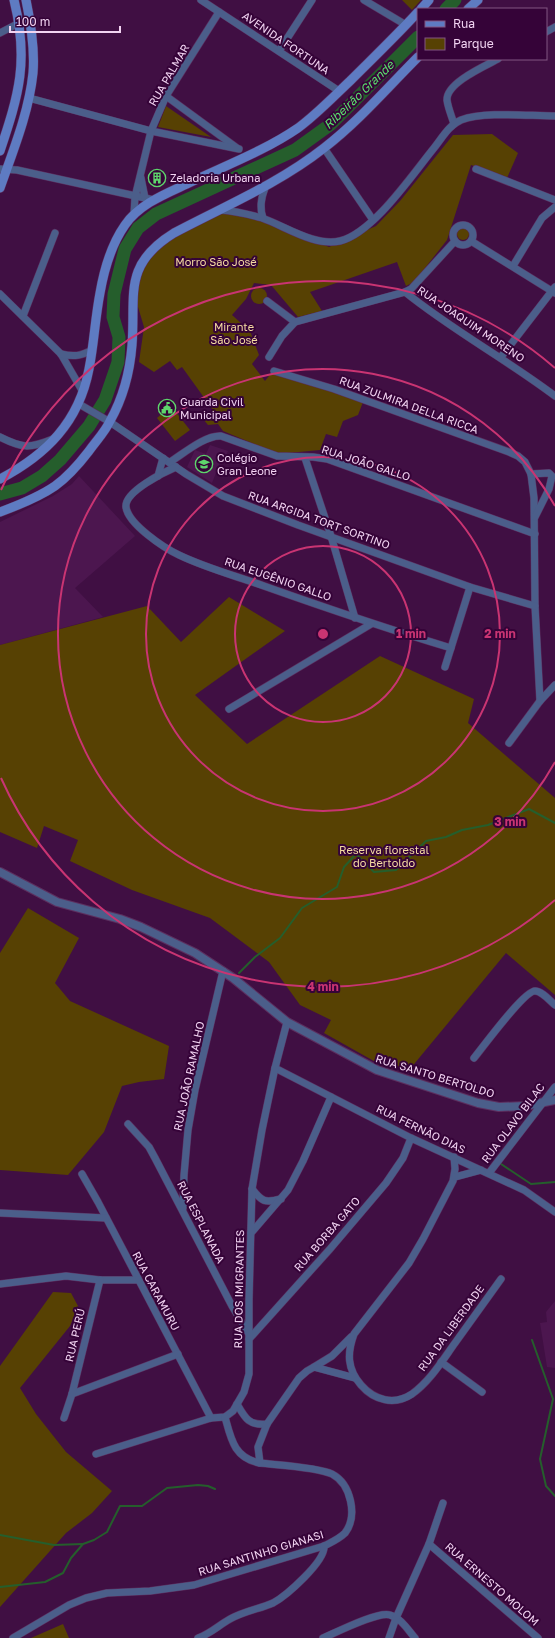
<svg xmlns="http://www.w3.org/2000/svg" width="555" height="1638" font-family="'Golos Text',sans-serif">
	<rect width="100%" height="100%" fill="#400f43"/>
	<g fill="#4c164f">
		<polygon points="210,445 228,451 224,461 221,460 212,483 187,467 195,450 206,454"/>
		<polygon points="79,476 135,536 75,588 103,617 0,645 0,522 53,496 72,484"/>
		<polygon points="555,1301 555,1368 547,1367 540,1323 547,1322 546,1312"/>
	</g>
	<g fill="#574103">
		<polygon points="402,0 421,0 412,10"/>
		<polygon points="166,106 211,137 158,127"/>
		<polygon points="492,134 518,153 507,178 471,165 447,240 414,282 406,286 397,262 310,292 322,311 298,317 271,285 254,283 246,299 232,315 250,331 259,355 252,364 265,381 272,372 363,402 358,415 343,421 337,437 326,434 320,450 278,454 223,431 218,424 208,425 203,419 213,410 182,367 177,370 170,361 154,372 139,362 144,327 138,307 138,289 143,269 154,249 216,213 230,212 278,226 329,247 376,226 400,201 453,135"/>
		<circle cx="463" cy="234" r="6"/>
		<circle cx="259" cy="296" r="8"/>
		<polygon points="171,406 190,430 175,441 157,418"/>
		<polygon points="229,597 285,631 195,695 247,744 380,656 474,699 468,723 555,798 555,995 506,953 410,1069 381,1065 324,1033 331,1020 300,1005 269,962 210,918 132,890 70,861 78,840 44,826 37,848 0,832 0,645 147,606 181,642"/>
		<polygon points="28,908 79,938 55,983 70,1001 169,1046 164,1079 139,1082 122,1086 104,1132 68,1175 0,1170 0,953"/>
		<polygon points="53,1292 71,1293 78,1306 70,1326 20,1388 36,1414 66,1452 112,1491 92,1513 66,1533 0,1607 0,1366"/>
		<polygon points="63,1624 69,1638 31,1638"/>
	</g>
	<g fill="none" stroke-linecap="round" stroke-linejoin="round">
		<g stroke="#255e2c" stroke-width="2">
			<polyline points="239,973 255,957 280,938 302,908 337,887 344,867 356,854 374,872 396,870 426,841 446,837 462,830 488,825 529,809 555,823"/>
			<polyline points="501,1164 531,1184 555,1182"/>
			<polyline points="532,1340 553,1399 540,1459 546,1486 555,1496"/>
			<polyline points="0,1535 54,1545 83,1544"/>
			<polyline points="0,1587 45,1582 63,1573 71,1558 83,1544 94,1540 107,1532 120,1506 142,1506 167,1488 198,1485 208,1486 215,1489"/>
		</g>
		<g stroke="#255e2c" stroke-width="13">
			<polyline points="446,9 455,0"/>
			<polyline points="0,494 22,488 42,476 60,460 89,426 105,400 118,362 119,337 113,317 114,294 125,249 138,228 156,214 295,150 331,124 418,37"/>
		</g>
		<defs>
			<g id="minor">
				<polyline points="201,0 339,91"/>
				<polyline points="364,0 406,25"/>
				<polyline points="546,32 555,27"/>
				<polyline points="0,33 19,23"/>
				<polyline points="279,51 312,0"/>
				<polyline points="166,96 237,148"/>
				<polyline points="29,98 151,131 239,149"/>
				<path d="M454 124C452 117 448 108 447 100 446 83 485 66 498 59"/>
				<polyline points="324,148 373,220"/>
				<polyline points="0,169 17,170 154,200"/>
				<polyline points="476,169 555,200"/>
				<polyline points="141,178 145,198"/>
				<path d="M220 210C235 211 248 214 262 218 285 226 315 247 340 241 373 233 412 175 434 148 442 138 449 125 461 120 485 111 528 116 555 116"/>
				<polyline points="134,214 135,197 151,131 166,96 219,12"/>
				<path d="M263 218C259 207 261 198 265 188"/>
				<circle cx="463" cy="235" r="10"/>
				<polyline points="471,241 555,293"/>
				<polyline points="513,266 542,218 555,207"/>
				<path d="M405 292C452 330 506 359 555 396"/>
				<polyline points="0,294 61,354 83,392"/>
				<polyline points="267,301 295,322"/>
				<polyline points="23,316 55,233"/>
				<path d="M61 354C74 357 81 356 92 350"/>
				<polyline points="269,357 282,336 295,322 405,292 411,289 455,241"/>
				<polyline points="501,357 555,287"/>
				<polyline points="274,371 334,389 509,452 518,456 525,462 531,474 534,498 535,606 540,701 509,743"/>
				<polyline points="79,404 110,422 186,474 223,496 298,525 470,587 535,606"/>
				<path d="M0 437C22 448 29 449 53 439"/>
				<polyline points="305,458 331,536 355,618"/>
				<path d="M170 462C183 454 205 435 221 436L277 456 313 457 327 459 535 534"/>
				<path d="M176 467C164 472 124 492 126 507 128 524 164 548 179 555 206 568 236 576 264 586 326 608 388 629 451 648"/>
				<polyline points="531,474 549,473 552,476 549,489 535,517"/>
				<polyline points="158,476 163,458"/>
				<polyline points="445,667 470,587"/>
				<polyline points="540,701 555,685"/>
				<polyline points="229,709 371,624"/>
				<path d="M474 1058C483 1047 524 991 535 991 542 991 550 1001 555 1005"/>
				<polyline points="275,1068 411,1138 524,1190 555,1212"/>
				<polyline points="128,1124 149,1147 155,1158 232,1306 249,1334"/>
				<path d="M454 1157 455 1169 453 1181 423 1239 409 1263 354 1334C347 1353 347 1369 361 1385 374 1400 394 1406 412 1394 430 1381 442 1361 455 1343 470 1322 486 1300 501 1279"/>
				<polyline points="489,1173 555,1087"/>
				<polyline points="82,1174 98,1202 211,1418"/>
				<polyline points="455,1177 481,1170"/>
				<path d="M252 1189C262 1202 265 1203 281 1199"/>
				<polyline points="183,1208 184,1175 188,1130 195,1090 223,971"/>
				<polyline points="0,1213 106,1218"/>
				<polyline points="251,1233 288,1190 303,1161 331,1097"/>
				<polyline points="0,1284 66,1276 100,1280 138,1280"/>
				<polyline points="249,1339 330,1249 386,1183 403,1158 411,1138"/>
				<polyline points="441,1362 482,1392"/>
				<polyline points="314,1367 332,1356 351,1337"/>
				<polyline points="72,1394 178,1354"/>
				<path d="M237 1404C245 1418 249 1426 267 1424"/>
				<polyline points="64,1418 72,1394 100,1280"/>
				<polyline points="96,1454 211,1418 225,1417 233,1411 244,1392 249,1374 249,1300 252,1189 262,1130 275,1068 287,1022"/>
				<polyline points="260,1463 258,1447 267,1424 299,1378 307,1371 314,1367 355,1378"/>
				<polyline points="443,1503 429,1544 538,1638"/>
				<path d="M13 1638 69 1605 86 1598 107 1593 150 1591 194 1585 324 1546C332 1542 339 1539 345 1533 358 1516 351 1484 332 1474 318 1467 277 1465 260 1463 234 1458 231 1439 225 1417"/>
				<path d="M198 1638C210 1634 219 1625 230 1619 244 1611 259 1609 273 1603 286 1596 326 1561 324 1546"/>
				<path d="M323 1638C337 1632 378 1611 390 1615 401 1618 408 1630 415 1638"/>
				<polyline points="389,1638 396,1618 429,1544"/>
			</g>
			<polyline id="tertiary" points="0,872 57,902 120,919 141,927 195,953 233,978 287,1022 377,1070 478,1103 499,1107 525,1106 555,1100"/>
			<g id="secondary">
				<polyline points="421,9 429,0"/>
				<polyline points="468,9 478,0"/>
				<path d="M0 151C19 94 29 61 14 0"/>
				<path d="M0 188C13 151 29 112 33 73 35 49 31 24 26 0"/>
				<path d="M0 479C46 455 79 422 89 369 94 344 95 319 100 293 104 270 111 245 125 225 140 203 168 193 191 182 227 165 266 150 298 128 317 114 333 97 350 81 373 58 396 36 418 12"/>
				<path d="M0 512C19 505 39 497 55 486 69 476 79 464 89 451 96 441 105 432 110 421 123 398 130 371 132 345 136 295 122 265 174 233 225 206 278 184 324 148 359 121 387 88 418 57"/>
			</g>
		</defs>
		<use href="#minor" stroke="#5c2f5f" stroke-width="8"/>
		<use href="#tertiary" stroke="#5c2f5f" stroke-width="10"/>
		<use href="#secondary" stroke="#5c2f5f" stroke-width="10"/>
		<use href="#minor" stroke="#4b5e8a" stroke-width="7"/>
		<use href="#tertiary" stroke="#4b5e8a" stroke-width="8"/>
		<use href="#secondary" stroke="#5e7bc2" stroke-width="9"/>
	</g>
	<g fill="none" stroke="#c93472" stroke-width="2">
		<circle cx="323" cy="634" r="88"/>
		<circle cx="323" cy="634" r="177"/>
		<path d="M555 762A265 265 0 1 1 555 506"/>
		<path d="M555 900A353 353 0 0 1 1 778M1 490A353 353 0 0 1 555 368"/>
	</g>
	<defs>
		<symbol id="building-ring" viewBox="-11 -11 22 22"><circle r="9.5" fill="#350338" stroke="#5ed56c" stroke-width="1.5"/><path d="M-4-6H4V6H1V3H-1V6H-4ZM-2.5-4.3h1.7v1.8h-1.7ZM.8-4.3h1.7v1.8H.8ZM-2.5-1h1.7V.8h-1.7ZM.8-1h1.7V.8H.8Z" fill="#5ed56c"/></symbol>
		<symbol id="civic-ring" viewBox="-11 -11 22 22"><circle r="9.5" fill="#350338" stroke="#5ed56c" stroke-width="1.5"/><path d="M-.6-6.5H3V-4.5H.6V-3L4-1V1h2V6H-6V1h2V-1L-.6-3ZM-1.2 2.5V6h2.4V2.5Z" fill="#5ed56c"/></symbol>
		<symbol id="school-ring" viewBox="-11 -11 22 22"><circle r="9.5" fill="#350338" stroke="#5ed56c" stroke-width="1.5"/><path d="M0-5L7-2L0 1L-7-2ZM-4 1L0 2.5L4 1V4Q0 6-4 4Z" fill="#5ed56c"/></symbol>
	</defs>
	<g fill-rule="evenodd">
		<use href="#building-ring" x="147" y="168" width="20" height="20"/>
		<use href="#civic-ring" x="157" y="398" width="20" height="20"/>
		<use href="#school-ring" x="194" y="454" width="20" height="20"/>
	</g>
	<g text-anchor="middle" stroke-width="4" stroke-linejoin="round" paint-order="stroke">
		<g font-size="11" fill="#f2d4f2" stroke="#350338">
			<text transform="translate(286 43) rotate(34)" y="4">AVENIDA FORTUNA</text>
			<text transform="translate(169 75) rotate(-60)" y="4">RUA PALMAR</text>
			<text transform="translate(471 324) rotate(34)" y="4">RUA JOAQUIM MORENO</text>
			<text transform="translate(409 405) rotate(20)" y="4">RUA ZULMIRA DELLA RICCA</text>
			<text transform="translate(366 463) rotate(18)" y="4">RUA JOÃO GALLO</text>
			<text transform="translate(319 520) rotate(20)" y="4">RUA ARGIDA TORT SORTINO</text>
			<text transform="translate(278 579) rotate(19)" y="4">RUA EUGÊNIO GALLO</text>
			<text transform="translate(189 1076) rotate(-78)" y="4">RUA JOÃO RAMALHO</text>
			<text transform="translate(435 1076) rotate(17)" y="4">RUA SANTO BERTOLDO</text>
			<text transform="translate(513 1123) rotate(-53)" y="4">RUA OLAVO BILAC</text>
			<text transform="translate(421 1129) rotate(26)" y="4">RUA FERNÃO DIAS</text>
			<text transform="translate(201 1222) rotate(63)" y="4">RUA ESPLANADA</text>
			<text transform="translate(327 1234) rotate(-49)" y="4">RUA BORBA GATO</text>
			<text transform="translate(239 1289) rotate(-89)" y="4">RUA DOS IMIGRANTES</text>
			<text transform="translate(156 1291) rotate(62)" y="4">RUA CARAMURU</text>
			<text transform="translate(451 1328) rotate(-54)" y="4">RUA DA LIBERDADE</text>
			<text transform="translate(75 1335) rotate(-77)" y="4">RUA PERÚ</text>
			<text transform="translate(261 1553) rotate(-17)" y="4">RUA SANTINHO GIANASI</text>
			<text transform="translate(492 1584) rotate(41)" y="4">RUA ERNESTO MOLOM</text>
		</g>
		<g font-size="11" fill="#f2d4f2" stroke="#350338" text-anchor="start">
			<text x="170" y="182">Zeladoria Urbana</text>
			<text x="180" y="406">Guarda Civil<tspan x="180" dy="13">Municipal</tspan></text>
			<text x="217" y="462">Colégio<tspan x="217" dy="13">Gran Leone</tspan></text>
		</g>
		<g font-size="11" fill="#f4daa1" stroke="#350338">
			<text x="216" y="266">Morro São José</text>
			<text x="234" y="331">Mirante<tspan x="234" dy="13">São José</tspan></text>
			<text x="384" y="854">Reserva florestal<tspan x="384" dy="13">do Bertoldo</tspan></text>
		</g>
		<g font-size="12" font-style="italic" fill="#5be26d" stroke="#350338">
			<text transform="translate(359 95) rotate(-44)" y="4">Ribeirão Grande</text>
		</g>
	</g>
	<circle cx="323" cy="634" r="6" fill="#c93472" stroke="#350338" stroke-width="2"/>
	<g font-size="12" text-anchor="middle" font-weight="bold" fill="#c93472" stroke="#350338" stroke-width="4" stroke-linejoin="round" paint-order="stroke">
		<text x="411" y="638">1 min</text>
		<text x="500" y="638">2 min</text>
		<text x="510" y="826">3 min</text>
		<text x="323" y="991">4 min</text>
	</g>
	<rect x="417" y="8" width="130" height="52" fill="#350338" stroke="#815782"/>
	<rect x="425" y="21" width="20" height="6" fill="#5e7bc2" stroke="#815782"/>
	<text x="453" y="28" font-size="12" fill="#f2d4f2">Rua</text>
	<rect x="425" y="38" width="20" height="12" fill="#574103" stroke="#815782"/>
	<text x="453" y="48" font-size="12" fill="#f2d4f2">Parque</text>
	<path d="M10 26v6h110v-6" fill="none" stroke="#f2d4f2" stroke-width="2"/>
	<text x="16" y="26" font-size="12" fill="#f2d4f2" stroke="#350338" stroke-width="3" paint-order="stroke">100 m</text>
</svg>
